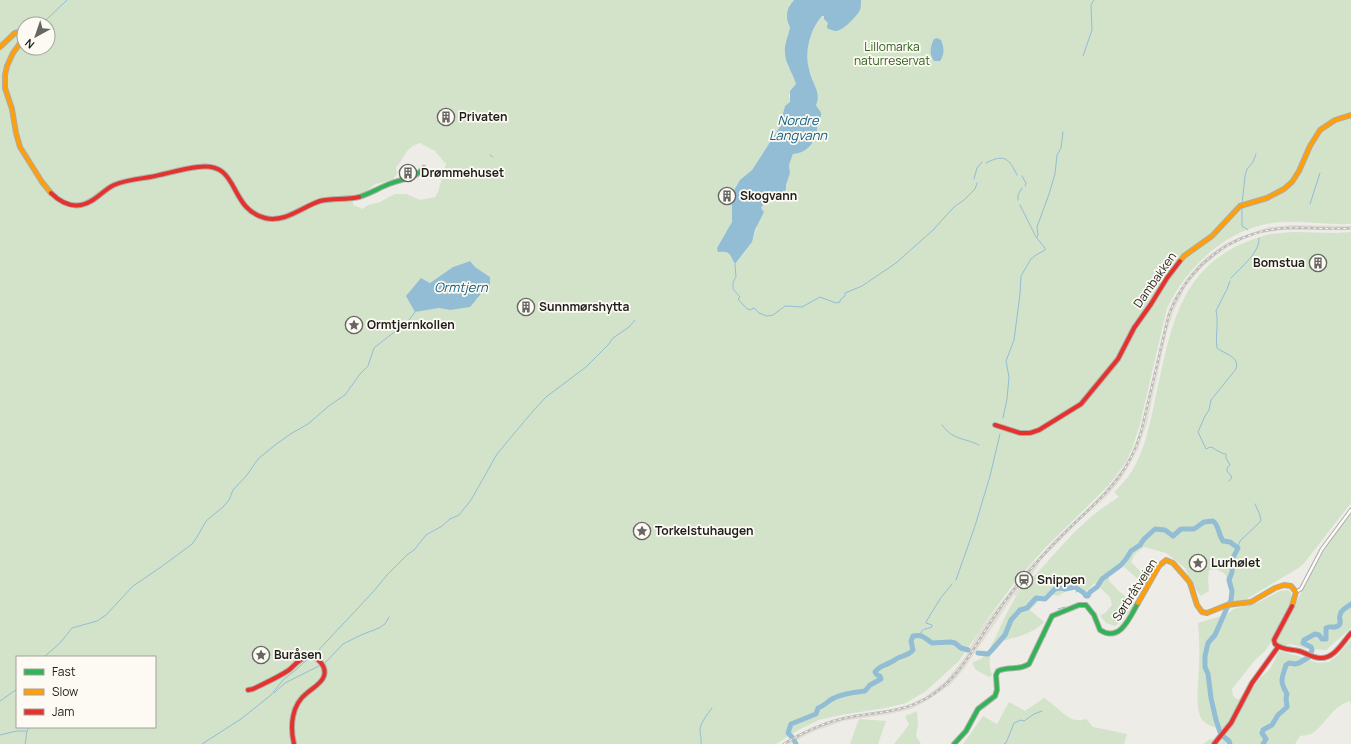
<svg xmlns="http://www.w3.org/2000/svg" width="1351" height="744" font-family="Manrope,sans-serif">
	<rect width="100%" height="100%" fill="#edece7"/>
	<polygon fill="#e1ded3" points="1292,225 1351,226 1351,230 1282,230 1260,233 1249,237 1227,247 1203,266 1186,286 1174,310 1167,331 1147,423 1138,449 1127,469 1121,479 1107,496 1076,524 1041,560 1032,575 1016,596 1014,595 964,669 950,685 928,700 911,709 890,714 843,721 812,732 790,744 781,744 790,738 795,737 796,735 831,720 852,715 900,708 909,705 925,697 946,681 965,657 979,631 1027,570 1052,543 1104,493 1124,467 1134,448 1143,423 1166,319 1173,300 1189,276 1200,263 1208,256 1225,244 1238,238 1269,227"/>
	<g fill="#d2e3ca" fill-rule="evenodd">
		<path d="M0 0H794L789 5 790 27 787 43V65L793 75 796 84 789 95 790 103 785 106 779 128 774 136 752 170 740 180 732 209V223L717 248 729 253 735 264C738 261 751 244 752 241 756 231 757 223 763 214L761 208 764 204 770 202 773 203 775 197H778L786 189V185L790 173 789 165 793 154 795 153 816 105V88L806 63 808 41 816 25 822 16H824L825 19 828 22V25L859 0H1351V224C1325 225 1298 220 1272 223 1225 230 1187 267 1167 308L1140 424 1133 446 1126 462 1109 485 1044 549 1015 582 986 621 959 661 926 691 906 703 885 708 841 715 819 720 800 729 776 744H0ZM24 24H48V48H24ZM420 143 435 151 446 164 438 192 435 197 420 200 406 194H395L380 202 368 205 363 209 353 205V195L366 192 375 184 392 180 397 174 396 167C406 157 404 148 420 143ZM469 261 475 267 490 277V289L481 294 477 300 450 310 439 308 415 312 421 278 430 283 453 267ZM17 657H155V727H17Z"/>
		<path d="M1293 232 1336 233 1351 232V503L1305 562 1300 567 1245 600 1233 603 1229 598 1231 588 1225 574 1216 569 1209 570 1208 581 1209 591 1201 596 1193 586 1185 568 1166 553 1144 547 1135 554 1131 562 1149 580 1145 586 1120 563 1109 576V581L1120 592 1135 604 1127 615 1115 626 1106 623 1100 616 1106 612 1112 605 1110 597 1095 583 1084 593 1073 587 1058 596 1047 593 1030 610 1044 622C1038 628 1031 632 1023 635 1016 638 1004 639 999 643 988 653 988 663 992 675L989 677 976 670 972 663 982 658 989 650C999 632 1006 612 1017 595 1023 586 1032 578 1040 570 1064 543 1087 516 1119 497L1114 492C1121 485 1127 479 1132 471 1144 452 1149 427 1154 405 1171 331 1176 263 1260 237 1270 233 1283 233 1293 232Z"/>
		<path d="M1351 514V628L1326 650 1308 649 1291 644 1281 647 1276 642V639L1326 547C1333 535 1343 525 1351 514Z"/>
		<path d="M1288 590 1291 593 1292 602 1273 639 1265 651 1255 660 1232 689 1233 696 1238 700 1241 697 1248 685 1250 687 1234 715 1223 728C1215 729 1203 724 1200 716 1195 704 1199 677 1199 663 1200 650 1199 636 1198 623L1227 614 1234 609 1259 602 1280 591Z"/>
		<path d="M1351 640V706L1350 701C1333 706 1326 723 1313 733 1310 735 1304 735 1300 736L1295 744H1203L1210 739 1220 743 1233 725 1252 689 1259 679 1270 669 1279 651 1302 657 1317 663 1329 662 1337 656Z"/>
		<path d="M1044 698C1048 701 1053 704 1057 708 1066 716 1073 723 1086 719L1093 727 1127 734 1124 744H963L983 716 997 724 1009 702 1025 711Z"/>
		<polygon points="917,711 918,724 916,736 921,744 894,744 909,725 905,716"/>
		<polygon points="859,719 886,721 878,744 850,744"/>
	</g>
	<g fill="#92bdd5">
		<path d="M794 0H861C861 3 861 7 860 10 857 16 843 31 836 31 834 31 829 29 827 28V26L828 23 824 19V16H822C810 30 804 52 809 69 811 82 822 92 816 105 817 108 821 111 821 113 822 116 819 119 818 122 817 125 817 129 817 132 813 145 806 153 793 154L789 165 790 173 786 185V189L784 193 778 197 770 195 761 208 764 212 755 230 752 242 735 264C729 254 731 251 718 252L717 248 732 222V194L740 180 752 170 774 136 779 128 785 106 790 102V91L796 84C793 73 785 64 785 52 784 44 789 35 790 27 785 18 786 8 794 0Z"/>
		<path d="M937 38 941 40C944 48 945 53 940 61H934C929 54 930 47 934 39Z"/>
		<polygon points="470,261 475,267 490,277 490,289 481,294 470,307 450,310 439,308 415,312 406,296 421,278 430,283 453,267"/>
	</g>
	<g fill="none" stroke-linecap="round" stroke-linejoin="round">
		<g stroke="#92bdd5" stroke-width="1">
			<polyline points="38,24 47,19 67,0"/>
			<polyline points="22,31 24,31"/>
			<polyline points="0,44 13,31 19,29"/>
			<polyline points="1083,56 1092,30 1091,5 1094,0"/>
			<polyline points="490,155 493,157"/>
			<path d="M986 163C1005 153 1009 159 1017 175"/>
			<polyline points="1022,176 1026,183 1025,186"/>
			<polyline points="974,179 977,168 982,162"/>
			<polyline points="1018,200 1018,195 1022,188"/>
			<polyline points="1242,204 1245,176 1247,169 1253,162 1256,154"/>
			<polyline points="1310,204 1320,173"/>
			<polyline points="1242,207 1242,226 1248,230"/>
			<polyline points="1037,237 1038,235 1037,227 1049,194 1055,174 1057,155 1061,148 1063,132"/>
			<polyline points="735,264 736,277 733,282 733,289 740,297 738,299 746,308 750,310 754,308 759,313 767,316 773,315 785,306 802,307 820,297 836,303 840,302 840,300 845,296 845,293 862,286 896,263 933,230 954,207 964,200 975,189 977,183"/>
			<path d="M1231 278C1241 267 1260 253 1259 238"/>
			<polyline points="1003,418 1007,399 1009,377 1006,361 1014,340 1020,294 1021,276 1031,259 1036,255 1045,250 1045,248 1036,237 1020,205"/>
			<path d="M942 425C954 441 963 437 979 445"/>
			<path d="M1229 481 1232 477 1227 471V468L1230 465 1226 458V454C1224 454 1221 453 1220 452 1213 449 1213 445 1206 449L1198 432 1205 416 1209 410 1211 400 1236 369C1240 356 1224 354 1217 348 1215 336 1219 323 1216 311L1227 289 1230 281"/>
			<polyline points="1238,546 1240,541 1261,521 1260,515 1255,504"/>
			<polyline points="956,580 975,526 990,476 1000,434"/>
			<polyline points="1076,592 1079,590"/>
			<polyline points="1058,609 1065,607"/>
			<path d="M922 636 921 632C924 628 928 629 932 627V625L926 623V622L940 599 952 584"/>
			<polyline points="1045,637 1047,630"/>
			<polyline points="313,656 373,592 387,575 407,555 414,550 426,535 442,526 450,519 459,515 471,500 497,454 533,411 546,397 586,367 608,345 613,338 629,327 635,320"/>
			<polyline points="44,657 60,643 72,628 97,621 106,615 133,586 161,567 192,544 197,537 206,521 223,507 229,500 233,490 247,475 258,459 275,445 292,433 308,424 330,405 345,395 360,374 368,366 374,348 389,336 406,324 415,312"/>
			<polyline points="324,664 343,644 361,635 379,628 385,624 389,617"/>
			<polyline points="274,693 285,683 319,666"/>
			<polyline points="0,701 17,689"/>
			<polyline points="0,735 17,731 26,731"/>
			<path d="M25 744C27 738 25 733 29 727"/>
			<polyline points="202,744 241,719 271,695 283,680 297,669 303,663 310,658"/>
			<path d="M701 744C702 739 700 736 700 731 699 725 708 713 712 708"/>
			<polyline points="1004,744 1006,743 1014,723 1021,720 1024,721 1034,714 1042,711"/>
		</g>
		<g stroke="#92bdd5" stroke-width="5">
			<path d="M978 653 988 654 991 651 1005 635 1011 620 1020 610 1027 608 1036 598 1045 599 1055 589 1060 588 1065 589 1075 587 1084 593 1086 596H1088L1090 592 1097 587 1102 579 1121 565 1126 559 1131 551 1140 545 1144 539 1155 529 1165 530 1173 536 1181 529H1194L1204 522 1213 521C1219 525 1218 534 1223 541L1230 542 1238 548 1233 558 1232 572 1229 580 1232 591 1231 600 1226 610 1215 635 1208 643 1205 656V667L1208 674 1211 698 1216 720 1220 732 1224 737 1229 741 1230 744"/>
			<path d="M792 737 788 733 791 724 816 714 818 708C824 706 827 702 832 699 841 694 855 692 865 691L870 685 881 679 880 676 877 675 875 672C879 666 884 666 889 663 893 662 895 659 898 658 904 655 908 656 913 650L911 641 913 636C922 634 925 638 932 643L950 642 955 643 961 648 968 650"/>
			<polyline points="794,740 796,744"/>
			<path d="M1263 744 1266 739 1262 733 1263 730 1272 725 1278 715 1287 707 1286 698 1287 694C1279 680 1282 679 1286 665L1289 663 1295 664 1299 663 1309 657 1312 650 1311 647 1303 643 1304 640 1315 634 1319 635 1322 639H1326V628C1330 625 1333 629 1338 626 1343 623 1338 619 1340 615 1341 609 1347 608 1351 604"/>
		</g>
		<defs>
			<polyline id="street" points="1296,592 1301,589 1322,549 1351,510"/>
			<g id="fast">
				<path d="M359 197C369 194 379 188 389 184 401 179 415 179 424 168"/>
				<path d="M954 744 966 731 978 709 995 696 997 690 996 675 998 671C1010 666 1018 671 1029 664L1052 616 1079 605H1086L1094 615 1100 630C1120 643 1130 617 1138 603"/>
			</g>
			<g id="slow">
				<polyline points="0,47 15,33 18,33 22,37 21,42 13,53 7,66 5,75 5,88 12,109 16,133 20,147 42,182 51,193"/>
				<polyline points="1180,261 1184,256 1212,236 1240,206 1267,198 1284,189 1292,182 1299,171 1310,146 1320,130 1335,120 1351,115"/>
				<polyline points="1138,603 1159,566 1166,560 1173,563 1187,579 1190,583 1197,605 1202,612 1207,613 1227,605 1251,602 1275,588 1284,585 1291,586 1296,592 1292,606"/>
			</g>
			<g id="jam">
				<path d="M51 193C58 200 69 207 81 205 94 203 103 190 114 185 126 180 138 179 150 177 166 174 181 169 198 167 241 161 227 208 265 218 285 223 302 207 320 201 333 198 346 200 359 197"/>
				<polyline points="995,425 1020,433 1030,433 1039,430 1081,404 1118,359 1134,328 1151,304 1167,278 1180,261"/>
				<path d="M1292 606 1274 640 1275 644C1282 650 1290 649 1299 651 1306 653 1313 658 1320 658 1334 659 1343 642 1351 633"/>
				<path d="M248 690 253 689C265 683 277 678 289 670 294 666 299 659 306 657 316 654 327 666 324 676 322 683 313 688 307 693 291 705 290 727 294 744"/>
				<polyline points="1214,744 1231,723 1252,683 1278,647"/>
			</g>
		</defs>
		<use href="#street" stroke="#adaca9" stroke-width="4.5"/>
		<use href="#fast" stroke="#adaca9" stroke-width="6"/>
		<use href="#slow" stroke="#adaca9" stroke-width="6"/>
		<use href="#jam" stroke="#adaca9" stroke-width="6"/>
		<use href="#street" stroke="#fcfcfb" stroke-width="2.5"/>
		<use href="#fast" stroke="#30b455" stroke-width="4"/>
		<use href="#slow" stroke="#ff9f0a" stroke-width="4"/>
		<use href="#jam" stroke="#e5322d" stroke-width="4"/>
		<defs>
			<path id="rail" d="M784 744C805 731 827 721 851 717 877 712 903 712 927 698 957 681 972 651 990 623 1002 604 1016 586 1030 570 1046 551 1063 534 1081 517 1094 505 1107 493 1118 478 1129 464 1136 449 1141 432L1169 314C1189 264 1233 231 1287 228 1308 227 1330 230 1351 228"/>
		</defs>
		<use href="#rail" stroke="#bbbbb9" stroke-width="2.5"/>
		<use href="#rail" stroke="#fcfaf2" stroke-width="1" stroke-dasharray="3" stroke-linecap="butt"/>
	</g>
	<defs>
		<symbol id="building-ring" viewBox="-11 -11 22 22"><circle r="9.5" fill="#fcfaf2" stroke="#666662" stroke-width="1.5"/><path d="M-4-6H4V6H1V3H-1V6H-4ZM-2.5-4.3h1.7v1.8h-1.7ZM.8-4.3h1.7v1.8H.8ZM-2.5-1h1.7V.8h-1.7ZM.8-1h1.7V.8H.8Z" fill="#666662"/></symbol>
		<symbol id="sight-ring" viewBox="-11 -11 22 22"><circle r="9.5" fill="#fcfaf2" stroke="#666662" stroke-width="1.5"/><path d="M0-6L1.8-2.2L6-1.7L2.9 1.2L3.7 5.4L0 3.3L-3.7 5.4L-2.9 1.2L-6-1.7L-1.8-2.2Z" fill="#666662"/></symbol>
		<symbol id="station-ring" viewBox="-11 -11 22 22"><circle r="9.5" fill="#fcfaf2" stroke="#666662" stroke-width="1.5"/><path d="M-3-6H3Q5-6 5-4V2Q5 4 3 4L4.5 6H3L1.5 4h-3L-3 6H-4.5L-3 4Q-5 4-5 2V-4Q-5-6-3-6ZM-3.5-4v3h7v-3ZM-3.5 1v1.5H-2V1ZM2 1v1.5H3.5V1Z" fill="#666662"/></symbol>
	</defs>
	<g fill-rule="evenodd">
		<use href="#building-ring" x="436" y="107" width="20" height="20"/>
		<use href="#building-ring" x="398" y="163" width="20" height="20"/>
		<use href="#building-ring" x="717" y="186" width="20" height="20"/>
		<use href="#building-ring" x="1308" y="253" width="20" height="20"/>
		<use href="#building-ring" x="516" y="297" width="20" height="20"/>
		<use href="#sight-ring" x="344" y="315" width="20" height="20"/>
		<use href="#sight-ring" x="632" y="521" width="20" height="20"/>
		<use href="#sight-ring" x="1188" y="553" width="20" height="20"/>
		<use href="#station-ring" x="1014" y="570" width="20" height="20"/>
		<use href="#sight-ring" x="251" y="645" width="20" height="20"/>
	</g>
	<g text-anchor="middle" stroke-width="3.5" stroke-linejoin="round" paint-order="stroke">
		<g font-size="12" fill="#2c5e19" stroke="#fcfaf2">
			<text x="892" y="51">Lillomarka<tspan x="892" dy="14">naturreservat</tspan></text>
		</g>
		<g font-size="12" font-weight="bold" fill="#1e1e1b" stroke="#fcfaf2" text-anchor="start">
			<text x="459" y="121">Privaten</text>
			<text x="421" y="177">Drømmehuset</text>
			<text x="740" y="200">Skogvann</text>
			<text x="1305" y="267" text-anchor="end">Bomstua</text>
			<text x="539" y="311">Sunnmørshytta</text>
			<text x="367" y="329">Ormtjernkollen</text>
			<text x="655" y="535">Torkelstuhaugen</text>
			<text x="1211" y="567">Lurhølet</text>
			<text x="1037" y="584">Snippen</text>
			<text x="274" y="659">Buråsen</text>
		</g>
		<g font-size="12" fill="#1e1e1b" stroke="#fcfaf2">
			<text transform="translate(1155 280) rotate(-55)" y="4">Dambakken</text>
			<text transform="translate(1135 590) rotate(-57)" y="4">Sørbråtveien</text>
		</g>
		<g font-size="13" font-style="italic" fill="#135f83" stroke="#fcfaf2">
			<text x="798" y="125">Nordre<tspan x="798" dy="15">Langvann</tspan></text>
			<text x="461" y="292">Ormtjern</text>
		</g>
	</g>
	<rect x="16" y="656" width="140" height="72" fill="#fcfaf2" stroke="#a3a29c"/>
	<rect x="24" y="669" width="20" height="6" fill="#30b455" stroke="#a3a29c"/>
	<text x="52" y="676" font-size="12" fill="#1e1e1b">Fast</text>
	<rect x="24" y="689" width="20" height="6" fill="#ff9f0a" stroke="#a3a29c"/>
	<text x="52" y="696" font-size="12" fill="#1e1e1b">Slow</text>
	<rect x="24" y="709" width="20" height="6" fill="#e5322d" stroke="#a3a29c"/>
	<text x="52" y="716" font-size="12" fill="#1e1e1b">Jam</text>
	<g transform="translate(36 36) rotate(220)"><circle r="19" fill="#fcfaf2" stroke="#a3a29c"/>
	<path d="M0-3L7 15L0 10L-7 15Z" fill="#666662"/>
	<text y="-6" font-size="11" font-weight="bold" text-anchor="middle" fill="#1e1e1b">N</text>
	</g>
</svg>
